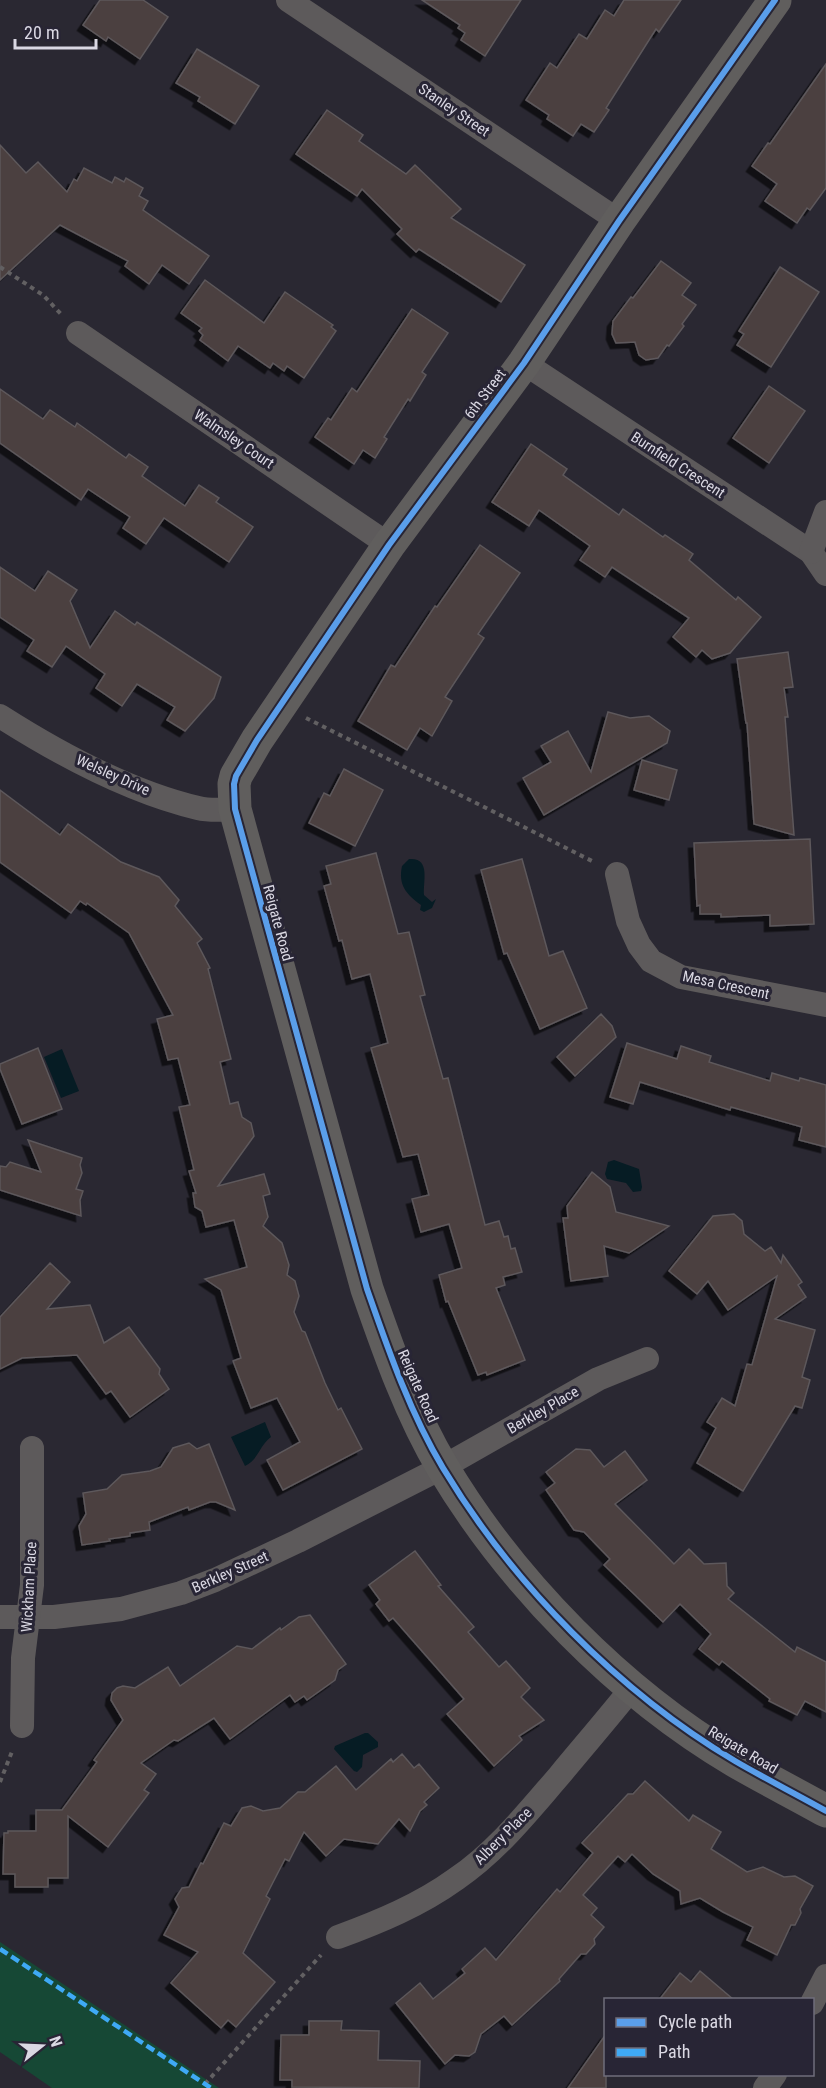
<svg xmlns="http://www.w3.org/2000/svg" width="826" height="2088" font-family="'Roboto Condensed',sans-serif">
	<defs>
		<filter id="shadow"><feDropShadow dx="-5.5" dy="5.5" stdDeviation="0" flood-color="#0009"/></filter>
	</defs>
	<rect width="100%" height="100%" fill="#2a2832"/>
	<polygon fill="#164835" points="0,1942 219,2088 52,2088 0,2052"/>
	<g fill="#061c24">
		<path d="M409 859C431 857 423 881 424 895L432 902 436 899 432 908 424 912 420 910 421 905C406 894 398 885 402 866Z"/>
		<polygon points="62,1049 79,1091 61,1098 44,1057"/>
		<polygon points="614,1160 639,1169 642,1187 641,1191 633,1192 626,1183 607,1179 605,1174 608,1162"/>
		<path d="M265 1422 271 1437C259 1446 259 1459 245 1466L231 1437Z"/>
		<polygon points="365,1733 368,1733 378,1742 378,1747 363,1755 362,1767 357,1772 354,1771 334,1749 335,1746"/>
	</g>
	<g fill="#4b3f3f" stroke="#5d585b" stroke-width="1.5" filter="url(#shadow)">
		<polygon points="100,0 143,0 168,17 140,59 108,37 106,41 83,25"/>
		<polygon points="422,0 521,0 485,56 461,40 465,33 458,28 460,25"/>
		<polygon points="624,0 681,0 659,32 656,29 606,108 609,110 594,132 581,124 573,136 547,119 549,115 526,100 550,63 557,68 579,34 587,39 605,10 614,16"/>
		<polygon points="197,49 259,86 235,124 198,101 200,97 176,83"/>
		<polygon points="826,64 826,188 810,210 807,208 797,223 765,201 777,184 752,166 768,143 770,144"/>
		<polygon points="327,110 363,135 359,141 406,174 415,165 461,209 451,218 525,265 501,302 419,249 416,252 397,234 402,229 362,189 357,196 296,154"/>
		<polygon points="0,145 26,173 38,162 67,192 74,179 77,181 84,168 112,183 115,177 124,182 126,178 143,188 139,196 148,201 143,210 209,256 189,284 162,265 149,284 125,266 128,261 60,225 0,280"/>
		<polygon points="661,261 691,283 682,295 696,305 682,324 684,326 669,346 667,345 658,358 646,360 639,355 635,342 616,343 612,334 613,321 631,297 633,298"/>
		<polygon points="780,267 819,292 771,367 737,345 744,334 739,331"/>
		<polygon points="205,280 264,323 285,292 333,325 331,327 336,331 304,378 287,366 284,371 273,363 270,368 238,346 228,361 200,340 203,335 199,331 202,328 181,313"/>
		<polygon points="412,309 448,333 422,372 426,375 410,401 408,399 384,437 387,439 375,458 363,450 354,464 315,437 328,418 331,420 352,388 357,392"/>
		<polygon points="769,386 805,411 769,463 733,438"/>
		<polygon points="0,389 43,419 50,410 75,427 77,423 126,458 129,454 148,467 142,476 185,506 199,485 219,498 216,502 253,527 229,562 164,518 146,544 123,528 130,517 88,489 81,500 0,443"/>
		<polygon points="531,444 567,469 563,475 619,515 623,509 663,537 665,535 693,554 689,560 736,600 738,597 761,617 730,653 712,659 702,650 696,657 673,637 689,618 612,567 605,577 580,560 590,546 539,510 529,526 492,502"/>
		<polygon points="480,545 520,573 478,634 484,638 445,697 452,701 432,736 420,728 407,750 358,721 391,665 395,667 435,606 437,607"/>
		<polygon points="0,567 35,591 48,571 77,590 70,601 90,648 115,611 135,625 137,622 221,677 214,698 185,731 167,720 175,707 137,684 122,706 96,688 105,674 66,646 52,667 27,651 34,640 0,617"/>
		<polygon points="788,652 793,687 784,688 788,717 785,717 794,835 754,824 747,723 746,723 737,659"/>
		<polygon points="608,712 630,718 649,716 670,731 667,743 544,815 523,778 551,762 541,746 568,731 591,772"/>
		<polygon points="642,760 677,770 669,800 634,790"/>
		<polygon points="344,769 383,790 355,846 309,823 324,793 330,796"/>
		<polygon points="0,790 60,835 68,824 121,862 159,877 179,900 175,906 202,939 197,943 210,968 208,969 231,1059 220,1062 230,1104 238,1102 242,1117 251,1123 254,1136 218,1186 264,1174 270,1194 263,1196 268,1217 263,1226 282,1243 289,1265 287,1275 295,1281 299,1296 294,1312 302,1331 305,1332 325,1383 338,1410 341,1408 362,1449 283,1490 267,1460 300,1442 277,1398 251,1408 233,1361 241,1358 221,1290 205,1279 247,1267 234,1220 206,1227 202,1211 195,1207 193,1193 196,1193 189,1171 194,1170 179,1107 190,1105 178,1058 168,1060 157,1019 173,1015 129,933 87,903 86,905 80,901 71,913 0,862"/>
		<polygon points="810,839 814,924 770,926 770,915 721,917 721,914 700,914 700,905 697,906 694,843"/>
		<polygon points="376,853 398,934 409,932 425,995 420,996 443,1079 448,1078 485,1225 499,1221 504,1237 508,1236 511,1249 515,1248 522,1272 503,1277 505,1285 496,1288 525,1360 487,1375 486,1372 478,1375 448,1301 446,1302 439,1275 462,1268 449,1224 421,1232 412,1199 429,1195 418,1154 403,1157 371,1048 388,1043 370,974 352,979 342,940 339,941 324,886 331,884 326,866"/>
		<polygon points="522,859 549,956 563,951 587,1008 540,1029 507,953 504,954 481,870"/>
		<polygon points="601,1014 612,1026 616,1037 575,1076 557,1057"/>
		<polygon points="627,1043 677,1059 681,1046 711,1056 709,1062 770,1081 772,1073 799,1081 800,1078 826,1085 826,1147 799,1140 802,1127 731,1107 730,1110 640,1082 633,1104 610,1097"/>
		<polygon points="38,1048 62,1109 22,1124 0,1069 0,1064"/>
		<polygon points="28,1140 82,1158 80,1165 82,1173 76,1189 83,1191 80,1200 81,1216 0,1190 0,1166 6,1167 10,1162 41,1172"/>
		<polygon points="592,1172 610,1187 616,1212 669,1226 629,1253 604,1246 608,1276 571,1281 563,1218 568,1218 567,1206"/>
		<polygon points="734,1214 742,1221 744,1234 765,1251 771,1247 781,1263 783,1255 802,1282 798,1285 806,1297 775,1319 815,1330 802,1377 810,1380 802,1408 795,1406 743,1491 697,1463 716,1428 707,1422 722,1398 735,1406 747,1364 752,1365 777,1276 728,1310 708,1281 697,1294 669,1271 713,1216"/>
		<polygon points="50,1263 70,1282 47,1309 90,1305 104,1343 129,1327 160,1369 159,1374 169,1389 130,1417 111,1391 106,1394 77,1355 22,1358 0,1369 0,1317"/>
		<polygon points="189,1443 197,1449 209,1444 235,1510 216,1502 210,1502 189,1510 188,1507 149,1522 150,1530 130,1533 130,1536 109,1539 110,1541 82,1545 79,1526 86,1514 83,1493 107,1489 122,1475 150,1471 161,1467 173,1448"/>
		<polygon points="576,1449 590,1450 604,1467 625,1451 647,1480 615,1504 674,1564 689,1549 704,1564 726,1563 727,1586 734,1593 728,1599 795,1652 797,1647 826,1662 826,1712 805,1701 797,1715 769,1701 770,1699 722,1661 719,1665 699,1649 711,1634 680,1604 663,1622 604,1565 610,1559 584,1532 574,1530 546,1490 555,1483 546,1472"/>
		<polygon points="415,1551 441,1585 438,1586 474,1627 468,1632 499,1667 506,1661 530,1688 521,1697 544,1720 519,1736 522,1740 494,1766 447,1714 464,1699 393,1618 389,1621 376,1604 380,1600 369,1585"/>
		<polygon points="310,1615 346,1664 338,1670 335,1680 307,1700 304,1696 295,1702 290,1695 230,1739 214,1718 178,1741 174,1740 141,1763 156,1774 144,1790 149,1793 108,1847 68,1816 68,1878 48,1878 48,1887 15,1887 15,1874 3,1874 4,1833 8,1833 8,1831 36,1831 36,1810 62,1810 97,1762 94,1760 123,1720 111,1700 112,1693 117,1688 123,1686 135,1688 168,1667 180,1686 237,1646 252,1649 280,1628 281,1630 299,1617"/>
		<polygon points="402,1754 414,1768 419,1764 439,1788 424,1802 427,1805 420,1811 410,1831 399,1819 378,1844 344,1839 326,1856 304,1832 289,1861 285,1859 266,1896 270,1899 243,1953 275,1982 236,2027 228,2020 221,2028 171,1983 198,1952 164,1935 179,1907 175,1899 182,1888 189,1887 201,1863 203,1864 224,1823 231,1826 242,1808 251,1806 263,1811 280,1808 298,1792 305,1792 336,1766 356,1790 391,1759 393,1762"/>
		<polygon points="645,1781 689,1821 693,1815 721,1832 711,1849 747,1872 763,1867 784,1877 795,1876 813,1886 800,1909 801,1913 795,1925 791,1925 777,1955 747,1940 753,1927 723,1912 700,1898 681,1904 680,1891 653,1874 632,1854 625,1862 618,1856 583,1895 597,1908 591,1915 604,1927 594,1939 595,1944 586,1954 581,1954 559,1979 560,1981 512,2025 504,2016 481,2034 475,2052 469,2056 455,2055 445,2064 396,2003 420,1983 433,1999 465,1973 462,1969 485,1948 496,1960 557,1889 560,1892 593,1853 582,1843 628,1794 633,1794"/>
		<polygon points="700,1971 734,2000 659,2000 680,1973 691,1982"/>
		<polygon points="309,2021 342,2021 341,2030 379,2031 378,2060 420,2061 419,2088 292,2087 292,2080 280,2080 281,2035 309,2035"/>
		<polygon points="606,2034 606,2088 568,2088"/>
	</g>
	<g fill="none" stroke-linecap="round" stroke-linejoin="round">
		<g stroke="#626062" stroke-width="4" stroke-dasharray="4.5 4.5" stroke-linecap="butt">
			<polyline points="0,267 43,295 61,314"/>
			<polyline points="306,718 594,862"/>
			<polyline points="0,1782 13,1749"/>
			<polyline points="205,2084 321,1955"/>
		</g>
		<g stroke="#5d5a5b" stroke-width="24">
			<polyline points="288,0 619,221"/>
			<polyline points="78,333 389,545"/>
			<polyline points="524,363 811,552 826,574"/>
			<polyline points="811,552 826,512"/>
			<path d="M0 716C58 753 130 792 198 808 210 811 223 810 235 809"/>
			<polyline points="617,874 628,921 639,945 651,961 681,977 826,1005"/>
			<polyline points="0,1617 54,1617 121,1609 181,1593 215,1580 298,1541 443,1467 598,1379 647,1359"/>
			<polyline points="22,1726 23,1658 32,1585 32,1448"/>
			<path d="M338 1937C379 1922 420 1905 456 1879 497 1851 527 1813 559 1776 583 1747 608 1718 632 1688"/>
			<polyline points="812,2003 826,1976"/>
			<polyline points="765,2088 775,2074"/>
		</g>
		<path stroke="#605e5d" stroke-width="33" d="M775 0 619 221 524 363 389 545 257 740 236 776 234 784 235 809 241 831 367 1289C388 1349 410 1413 443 1468 512 1583 620 1693 735 1761 764 1778 796 1794 826 1811"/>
		<polyline stroke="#3fa9f5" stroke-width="4.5" stroke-dasharray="9 4.5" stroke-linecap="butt" points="0,1949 211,2088"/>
		<defs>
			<path id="cycleway" d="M775 0 619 221 524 363 389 545 257 740 236 776 234 784 235 809 241 831 367 1289C388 1349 410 1413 443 1468 512 1583 620 1693 735 1761 764 1778 796 1794 826 1811"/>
		</defs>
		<use href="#cycleway" stroke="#282535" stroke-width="10"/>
		<use href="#cycleway" stroke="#5a9eea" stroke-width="6"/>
	</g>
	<g text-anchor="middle" stroke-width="6" stroke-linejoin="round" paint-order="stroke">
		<g font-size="15" fill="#dad8e3" stroke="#282535">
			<text transform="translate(454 110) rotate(34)" y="5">Stanley Street</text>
			<text transform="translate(485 394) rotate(-53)" y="5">6th Street</text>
			<text transform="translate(234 439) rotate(34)" y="5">Walmsley Court</text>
			<text transform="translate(678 465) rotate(33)" y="5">Burnfield Crescent</text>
			<text transform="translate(113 775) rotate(24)" y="5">Welsley Drive</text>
			<text transform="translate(278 923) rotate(75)" y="5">Reigate Road</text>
			<text transform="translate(726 985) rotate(12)" y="5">Mesa Crescent</text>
			<text transform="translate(418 1386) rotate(66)" y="5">Reigate Road</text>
			<text transform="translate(543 1410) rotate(-30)" y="5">Berkley Place</text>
			<text transform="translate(230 1572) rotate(-24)" y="5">Berkley Street</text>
			<text transform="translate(29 1587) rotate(-87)" y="5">Wickham Place</text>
			<text transform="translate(743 1750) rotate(31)" y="5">Reigate Road</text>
			<text transform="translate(503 1836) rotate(-45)" y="5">Albery Place</text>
		</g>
	</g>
	<rect x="604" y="1998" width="210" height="78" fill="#282535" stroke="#6f6d7b" stroke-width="1.5"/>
	<rect x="616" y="2018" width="30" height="9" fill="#5a9eea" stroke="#6f6d7b" stroke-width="1.5"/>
	<text x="658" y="2028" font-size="18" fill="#dad8e3">Cycle path</text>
	<rect x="616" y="2048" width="30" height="9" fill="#3fa9f5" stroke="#6f6d7b" stroke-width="1.5"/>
	<text x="658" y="2058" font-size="18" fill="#dad8e3">Path</text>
	<g transform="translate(42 2046) rotate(72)" stroke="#282535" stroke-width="4.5" paint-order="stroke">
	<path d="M0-4.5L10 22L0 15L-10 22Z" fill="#dad8e3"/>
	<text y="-9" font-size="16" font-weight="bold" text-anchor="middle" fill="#dad8e3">N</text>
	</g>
	<path d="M15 39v9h81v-9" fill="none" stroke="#dad8e3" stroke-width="3"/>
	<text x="24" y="39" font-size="18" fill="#dad8e3" stroke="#282535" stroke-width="4.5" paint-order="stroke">20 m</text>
</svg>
